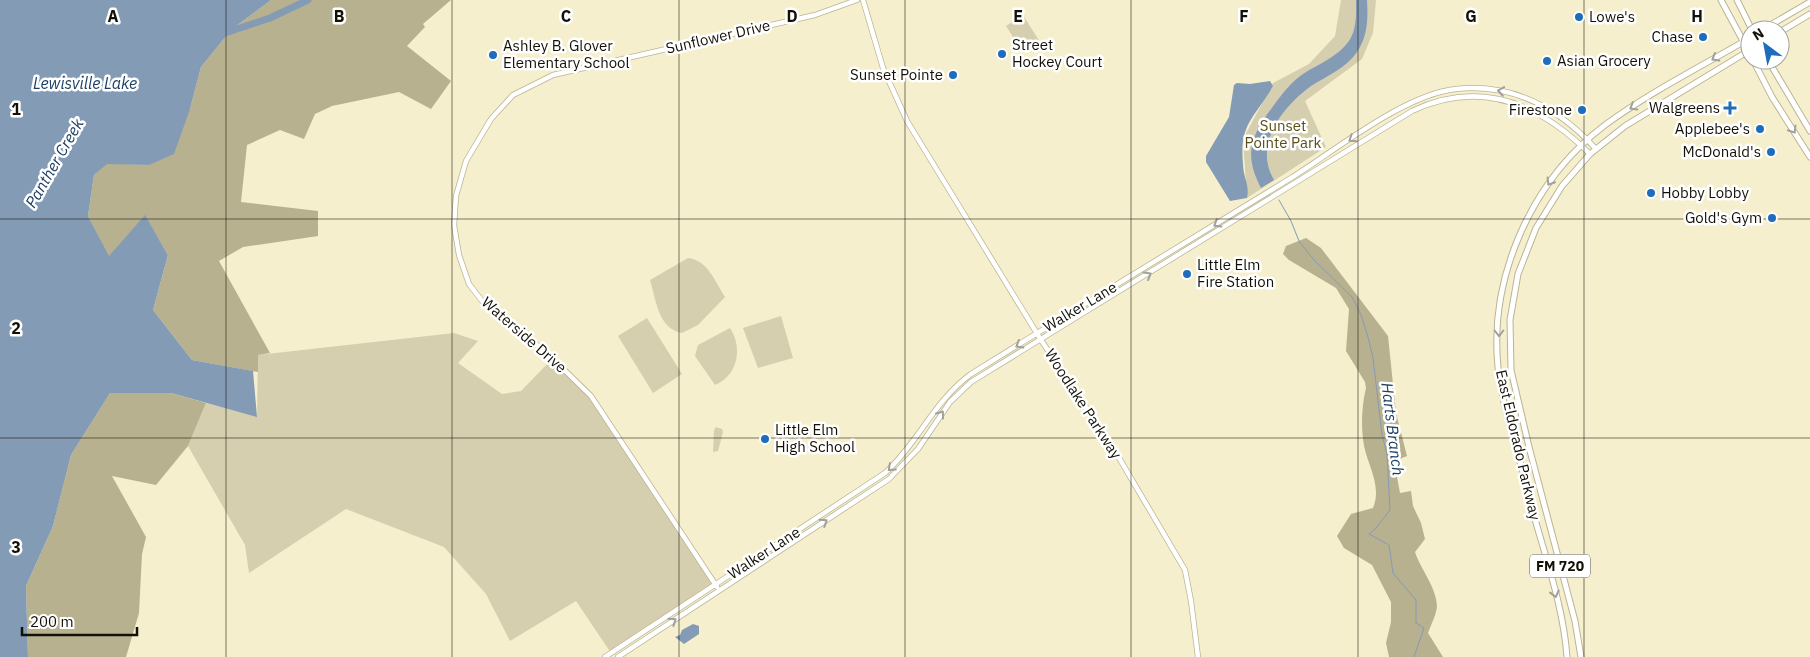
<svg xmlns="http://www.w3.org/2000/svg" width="1810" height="657" font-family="'IBM Plex Sans',sans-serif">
	<rect width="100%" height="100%" fill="#f5efcd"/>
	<g fill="#d5cfb0">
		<polygon points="1341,0 1376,0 1373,33 1362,59 1305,101 1326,147 1247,198 1243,139 1273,83 1309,64 1335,36"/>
		<polygon points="1023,15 1040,42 1023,53 1006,26"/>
		<path d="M688 258C708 260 715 282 725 297L698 325 682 333C658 329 656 299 650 280Z"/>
		<polygon points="781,316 793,358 758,368 743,328"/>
		<polygon points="647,318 682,374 653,393 618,336"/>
		<path d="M730 328C743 348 738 375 715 385L695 356 698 345Z"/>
		<polygon points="454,333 478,341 458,363 502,394 521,391 553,358 596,402 716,585 611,653 576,601 510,641 486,594 444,547 346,509 249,573 245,545 188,446 206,403 257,416 258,355"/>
		<polygon points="716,427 722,429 723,432 718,451 713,452 714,430"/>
	</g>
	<g fill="#b8b190">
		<polygon points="271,0 451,0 423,24 425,27 407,46 451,81 431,109 399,92 332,106 315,114 304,139 280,130 247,145 241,202 318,211 318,236 243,247 219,261 270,353 258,355 258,372 192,360 153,310 168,255 145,216 109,257 88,216 94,175 107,163 149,165 190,109 201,67 232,29"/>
		<path d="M1306 238 1321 248 1388 336 1396 413 1407 456 1394 461 1400 493 1411 491 1413 506 1421 523 1425 539 1415 552C1421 570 1437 588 1437 607 1436 615 1431 625 1428 633L1443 657H1389L1386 643 1391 622V602L1372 565 1344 548 1337 536 1351 514 1373 508C1383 484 1365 462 1363 439 1361 423 1362 404 1366 388L1365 382 1346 351 1349 309 1336 288 1289 260 1283 254 1286 246Z"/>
		<polygon points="110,393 171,393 206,403 188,446 156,485 112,476 146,537 142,554 139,613 126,657 28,657 26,586 53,526 71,455"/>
	</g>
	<g fill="#849bb5">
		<polygon points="0,0 271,0 232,29 201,67 190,109 174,154 149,165 107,164 94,175 88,216 109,256 145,215 168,255 153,310 192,360 253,371 257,417 171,393 110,393 71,455 53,526 26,586 28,657 0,657"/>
		<path d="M1356 0H1367C1368 18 1368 36 1357 52 1346 68 1327 76 1311 86 1282 107 1253 145 1274 180L1261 188C1243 153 1251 135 1274 105 1282 94 1291 82 1303 74 1318 64 1338 57 1349 41 1357 29 1356 14 1356 0Z"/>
		<path d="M1270 81 1273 86C1255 118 1239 123 1243 164 1243 177 1250 185 1247 198L1230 201 1206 162V156L1229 117 1234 85 1237 83 1250 84Z"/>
		<polygon points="693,624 699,626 699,634 684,644 675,637 680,635 682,630"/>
	</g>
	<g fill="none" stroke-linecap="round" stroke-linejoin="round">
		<polyline stroke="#849bb5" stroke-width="1" points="1279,200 1291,221 1299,241 1313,259 1352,297 1361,315 1368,337 1373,358 1382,435 1387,454 1390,510 1376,528 1369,534 1389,545 1393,573 1416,600 1416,623 1424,628 1414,657"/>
		<polyline stroke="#849bb5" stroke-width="7" points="222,34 270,18 308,0"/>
		<defs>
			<g id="secondary">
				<polyline points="863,0 883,68 907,121 1041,340 1115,451 1185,570 1191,601 1198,657"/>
				<polyline points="717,587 591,396 545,351 486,306 469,284 459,255 454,225 456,196 466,161 491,119 513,95 553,75 815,15 857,0"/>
				<path d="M605 657 885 473C918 443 934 401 971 374 1077 308 1184 244 1291 178 1336 150 1405 94 1456 89 1513 83 1558 107 1596 149"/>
				<path d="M618 657 889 479 918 449 950 402 971 382 1412 111C1481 78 1540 104 1590 154"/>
			</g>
			<g id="primary">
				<polyline points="1721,0 1749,52"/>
				<polyline points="1737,0 1752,30"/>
				<polyline points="1762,30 1810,2"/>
				<polyline points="1780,32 1810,14"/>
				<polyline points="1753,60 1772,97 1810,157"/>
				<polyline points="1768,60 1810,131"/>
				<path d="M1567 657C1563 599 1539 541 1526 485 1517 446 1502 407 1498 367 1489 276 1532 180 1605 125 1650 92 1702 66 1750 38"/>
				<polyline points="1581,657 1575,621 1529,447 1511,370 1510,320 1518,274 1536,228 1562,186 1590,154 1625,126 1750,50"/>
			</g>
		</defs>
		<use href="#secondary" stroke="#bab494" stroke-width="6"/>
		<use href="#primary" stroke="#bab494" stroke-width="7"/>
		<use href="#secondary" stroke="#fff" stroke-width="4.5"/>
		<use href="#primary" stroke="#fff" stroke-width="5"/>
	</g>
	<defs><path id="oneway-chevron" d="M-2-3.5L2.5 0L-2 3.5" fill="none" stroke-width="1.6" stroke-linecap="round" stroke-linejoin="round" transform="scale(1.25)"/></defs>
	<g stroke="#a1a09b">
		<use href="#oneway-chevron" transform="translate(1715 58) rotate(150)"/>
		<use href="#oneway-chevron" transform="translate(1501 91) rotate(-171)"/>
		<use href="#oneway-chevron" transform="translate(1633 107) rotate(149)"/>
		<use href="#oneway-chevron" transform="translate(1793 130) rotate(58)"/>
		<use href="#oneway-chevron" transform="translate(1352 139) rotate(147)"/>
		<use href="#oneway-chevron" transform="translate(1550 182) rotate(122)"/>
		<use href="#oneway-chevron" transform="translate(1217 224) rotate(148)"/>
		<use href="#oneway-chevron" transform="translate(1148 275) rotate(-31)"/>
		<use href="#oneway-chevron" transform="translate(1499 333) rotate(90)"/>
		<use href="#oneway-chevron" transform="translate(1019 345) rotate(149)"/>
		<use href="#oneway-chevron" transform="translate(941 414) rotate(-54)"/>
		<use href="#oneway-chevron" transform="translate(891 468) rotate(138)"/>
		<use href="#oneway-chevron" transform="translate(824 522) rotate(-33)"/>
		<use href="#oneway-chevron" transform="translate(1555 594) rotate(76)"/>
		<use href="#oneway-chevron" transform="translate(673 621) rotate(-34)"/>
	</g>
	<path fill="none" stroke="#131106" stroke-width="1" stroke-opacity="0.55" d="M226 0V657M452 0V657M679 0V657M905 0V657M1131 0V657M1358 0V657M1584 0V657M0 219H1810M0 438H1810"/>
	<g fill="#1d6dbc" stroke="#fff" stroke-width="2">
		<circle cx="1579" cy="17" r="5"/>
		<circle cx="1703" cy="37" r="5"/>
		<circle cx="1002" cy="54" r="5"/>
		<circle cx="493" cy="55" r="5"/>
		<circle cx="1547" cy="61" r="5"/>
		<circle cx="953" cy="75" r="5"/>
		<path d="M1727.5 100.5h5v5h5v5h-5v5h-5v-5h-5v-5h5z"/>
		<circle cx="1582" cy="110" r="5"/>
		<circle cx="1760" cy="129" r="5"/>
		<circle cx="1771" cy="152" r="5"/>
		<circle cx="1651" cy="193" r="5"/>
		<circle cx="1772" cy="218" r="5"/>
		<circle cx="1187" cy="274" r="5"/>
		<circle cx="765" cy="439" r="5"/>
	</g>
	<g text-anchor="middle" stroke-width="5" stroke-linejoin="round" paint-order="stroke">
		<rect fill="#fff" stroke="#5a5851" stroke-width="1" x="1530" y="554.5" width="60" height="23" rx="4"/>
		<g font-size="14" font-weight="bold" fill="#131106">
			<text x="1560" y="571">FM 720</text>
		</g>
		<g font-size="15" fill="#131106" stroke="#fff" text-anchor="start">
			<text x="1589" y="22">Lowe's</text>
			<text x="1693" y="42" text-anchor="end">Chase</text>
			<text x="1012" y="50">Street<tspan x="1012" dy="17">Hockey Court</tspan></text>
			<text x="503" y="51">Ashley B. Glover<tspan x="503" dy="17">Elementary School</tspan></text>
			<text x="1557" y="66">Asian Grocery</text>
			<text x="943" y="80" text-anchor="end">Sunset Pointe</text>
			<text x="1720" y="113" text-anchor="end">Walgreens</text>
			<text x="1572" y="115" text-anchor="end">Firestone</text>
			<text x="1750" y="134" text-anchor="end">Applebee's</text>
			<text x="1761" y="157" text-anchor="end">McDonald's</text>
			<text x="1661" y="198">Hobby Lobby</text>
			<text x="1762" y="223" text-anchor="end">Gold's Gym</text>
			<text x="1197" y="270">Little Elm<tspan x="1197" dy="17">Fire Station</tspan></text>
			<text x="775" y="435">Little Elm<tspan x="775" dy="17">High School</tspan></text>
		</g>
		<g font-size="15" fill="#131106" stroke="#fff">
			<text transform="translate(718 37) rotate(-13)" y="5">Sunflower Drive</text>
			<text transform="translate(1080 307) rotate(-31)" y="5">Walker Lane</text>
			<text transform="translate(524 335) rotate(41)" y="5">Waterside Drive</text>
			<text transform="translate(1083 404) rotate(57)" y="5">Woodlake Parkway</text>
			<text transform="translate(1518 445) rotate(77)" y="5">East Eldorado Parkway</text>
			<text transform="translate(764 553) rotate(-33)" y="5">Walker Lane</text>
		</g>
		<g font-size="15" fill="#5a4f16" stroke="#fff">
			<text x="1283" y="131">Sunset<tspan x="1283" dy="17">Pointe Park</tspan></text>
		</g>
		<g font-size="16" font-style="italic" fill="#1d3f64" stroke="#fff">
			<text x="85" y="89">Lewisville Lake</text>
			<text transform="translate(54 163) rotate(-60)" y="6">Panther Creek</text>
			<text transform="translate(1393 429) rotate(83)" y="6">Harts Branch</text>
		</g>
	</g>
	<g font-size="16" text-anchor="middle" font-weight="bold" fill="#131106" stroke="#fff" stroke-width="5" stroke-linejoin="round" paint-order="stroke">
		<text x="113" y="22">A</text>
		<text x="339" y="22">B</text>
		<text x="566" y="22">C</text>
		<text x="792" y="22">D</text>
		<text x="1018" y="22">E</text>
		<text x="1244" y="22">F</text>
		<text x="1471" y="22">G</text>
		<text x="1697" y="22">H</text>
		<text x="16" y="115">1</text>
		<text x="16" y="334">2</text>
		<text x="16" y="553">3</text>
	</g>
	<g transform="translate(1765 45) rotate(328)"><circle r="24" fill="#ffffff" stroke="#a1a09b"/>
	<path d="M0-4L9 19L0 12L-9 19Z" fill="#1d6dbc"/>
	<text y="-8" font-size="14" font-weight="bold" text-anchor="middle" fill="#131106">N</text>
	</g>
	<path d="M22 627v8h115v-8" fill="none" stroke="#131106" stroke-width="2.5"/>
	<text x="30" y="627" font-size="15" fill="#131106" stroke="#ffffff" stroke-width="4" paint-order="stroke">200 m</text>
</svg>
